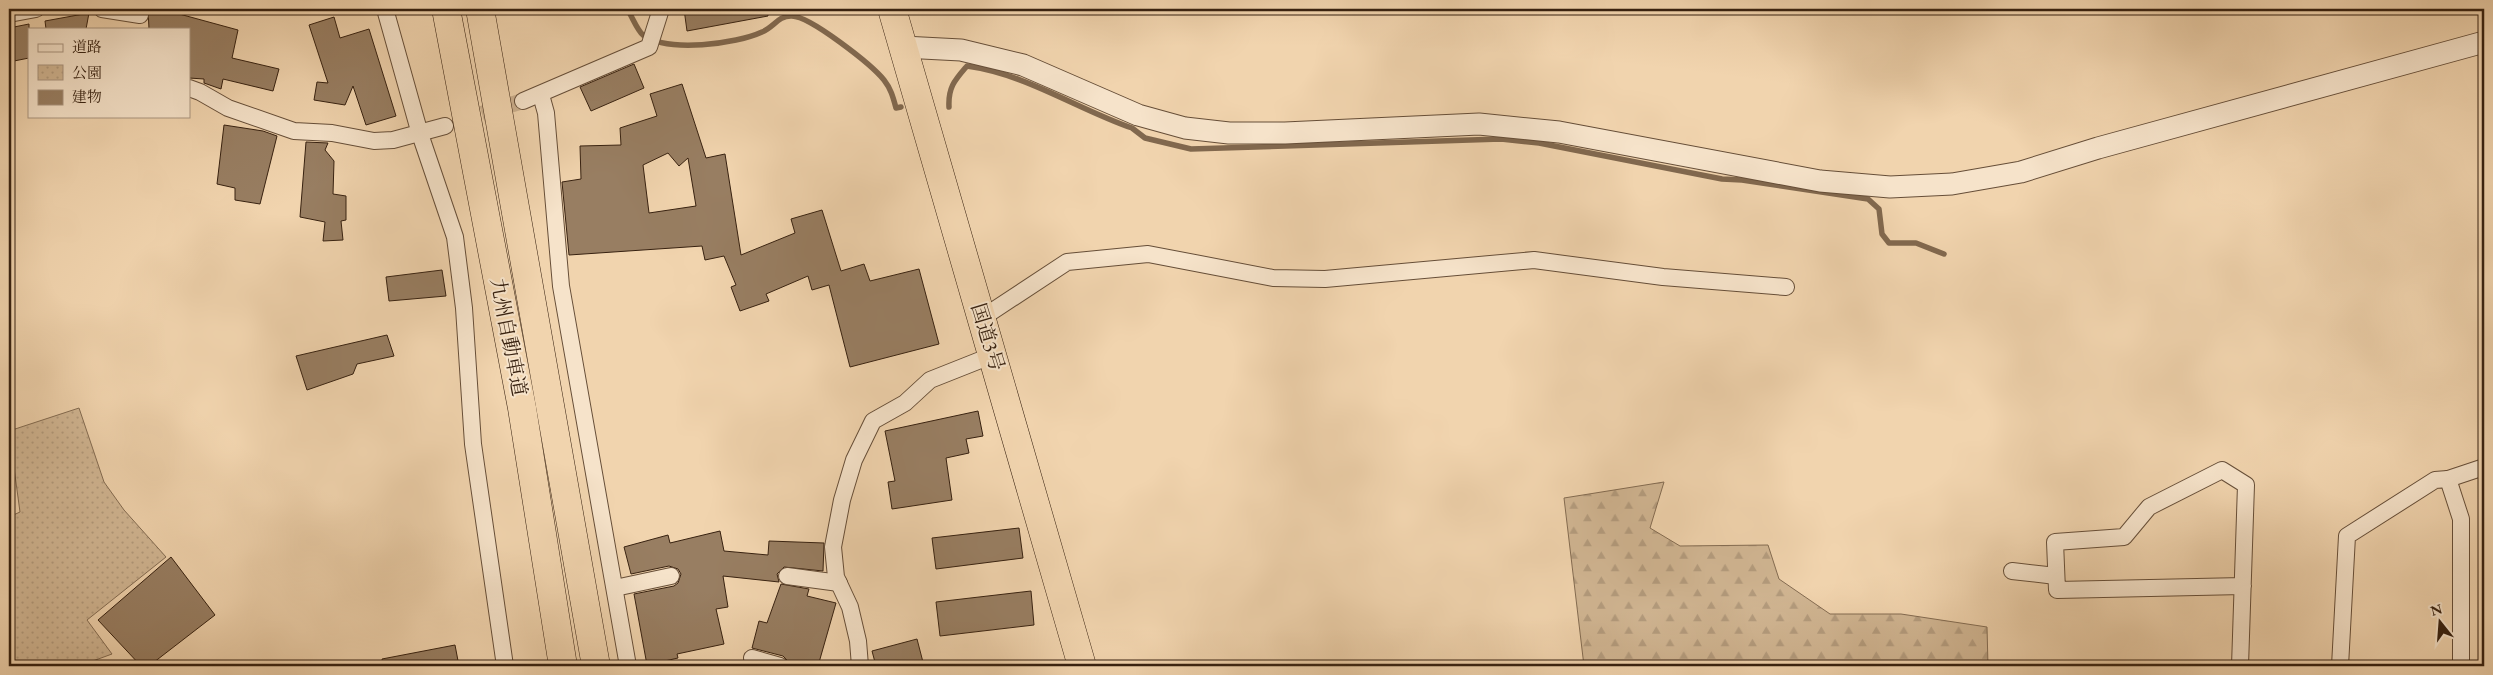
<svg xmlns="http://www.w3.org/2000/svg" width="2493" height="675" font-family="'EB Garamond','Noto Serif JP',serif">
	<defs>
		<pattern id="forest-firs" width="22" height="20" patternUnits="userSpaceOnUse" patternTransform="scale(1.25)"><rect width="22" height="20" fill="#d1b693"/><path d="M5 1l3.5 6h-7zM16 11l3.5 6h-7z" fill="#b49c7e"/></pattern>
		<pattern id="park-dots" width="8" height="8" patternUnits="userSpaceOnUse" patternTransform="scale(1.25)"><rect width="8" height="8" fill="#d1b693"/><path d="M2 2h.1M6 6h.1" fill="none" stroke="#b49c7e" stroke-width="1.8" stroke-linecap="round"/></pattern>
	</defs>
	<rect width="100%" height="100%" fill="#f1d4ae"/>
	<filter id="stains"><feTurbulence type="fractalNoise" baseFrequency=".004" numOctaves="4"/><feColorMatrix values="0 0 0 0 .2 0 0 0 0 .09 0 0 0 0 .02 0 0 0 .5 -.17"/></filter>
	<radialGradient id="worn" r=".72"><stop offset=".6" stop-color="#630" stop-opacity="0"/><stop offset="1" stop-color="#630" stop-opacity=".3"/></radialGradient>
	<polygon fill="url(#forest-firs)" stroke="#846c52" points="1664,482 1650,528 1680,546 1768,545 1779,579 1830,614 1901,614 1987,627 1988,666 1584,666 1564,498"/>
	<polygon fill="url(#park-dots)" stroke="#846c52" points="79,408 104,482 124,510 166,557 87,620 112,654 79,666 9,666 9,517 20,512 9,431"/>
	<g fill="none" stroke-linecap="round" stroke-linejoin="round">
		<g stroke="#81684e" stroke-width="5.5">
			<path d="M627 9C632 16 637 30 643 35 668 53 736 44 762 32 774 27 778 16 791 16 809 15 872 65 884 80 891 89 893 97 896 108L901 107"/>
			<path d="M949 107C948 87 955 80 967 66 1026 74 1077 109 1132 128L1145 138 1191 149 1501 139 1539 143 1722 179 1742 180 1868 199 1879 209 1882 234 1889 243H1916L1944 254"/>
		</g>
	</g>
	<g fill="#987e62" stroke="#372110" fill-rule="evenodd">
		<polygon points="148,9 161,9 238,30 232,58 279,69 273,91 223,79 221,89 204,83 204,79 189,78 189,29 149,29"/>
		<polygon points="684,9 767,9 768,16 687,31"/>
		<polygon points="89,13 86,29 46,29 45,21"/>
		<polygon points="334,17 340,38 369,29 396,116 366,125 353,86 345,105 314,100 317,82 328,83 309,25"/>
		<polygon points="29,24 29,58 9,62 9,28"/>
		<polygon points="634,64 644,88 591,111 580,87"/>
		<path d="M682 84 706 158 725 154 741 255 795 233 791 219 822 210 841 271 864 264 870 281 919 269 939 344 850 367 829 285 812 290 808 276 766 294 769 301 740 311 731 287 736 285 724 256 705 260 702 246 569 255 562 182 581 179 580 146 621 145 620 128 657 116 650 94ZM668 153 679 166 688 158 696 206 649 213 643 165Z"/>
		<polygon points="224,125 263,131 277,136 260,204 235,200 235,188 217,184"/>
		<polygon points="306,142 328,143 325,150 334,161 333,194 346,196 346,220 341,221 343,240 323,241 325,222 300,217"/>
		<polygon points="442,270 446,296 389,301 386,277"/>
		<polygon points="387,335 394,356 357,364 353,374 307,390 296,356"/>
		<polygon points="978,411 983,436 966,439 969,453 946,458 952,500 892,509 888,482 895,481 885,431"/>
		<polygon points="1019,528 1023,558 936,569 932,538"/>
		<polygon points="720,531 724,551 768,555 769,541 824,543 823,571 784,567 777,574 779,582 723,576 728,607 716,609 724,644 677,654 678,658 647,665 634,594 674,586 678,583 681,574 678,569 669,566 631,574 624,547 668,535 670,543"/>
		<polygon points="171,557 215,615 149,666 141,666 98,620"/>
		<polygon points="781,584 809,589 807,596 836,603 818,666 788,661 783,656 752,648 759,621 767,623"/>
		<polygon points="1031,591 1034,625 940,636 936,602"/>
		<polygon points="917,639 924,666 876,666 872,651"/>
		<polygon points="455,645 459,666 383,666 382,659"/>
	</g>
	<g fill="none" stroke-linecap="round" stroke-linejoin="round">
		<polyline stroke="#ccb08e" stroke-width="16" stroke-dasharray="16 8" stroke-linecap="butt" points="459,121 523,101"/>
		<defs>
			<g id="minor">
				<polyline points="102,9 140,15"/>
				<polyline points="385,9 420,134 455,237 464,308 473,444 505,666"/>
				<polyline points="9,14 36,9"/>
				<polyline points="189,88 200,92 228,108 294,131 332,133 374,141 393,140 445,126"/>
				<polyline points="541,95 546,113 561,286 628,666"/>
				<polyline points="523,101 649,47 661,9"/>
				<polyline points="982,318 1067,262 1148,254 1273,278 1325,279 1534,260 1663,277 1786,287"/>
				<polyline points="2448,479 2484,467"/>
				<polyline points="2012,571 2056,576"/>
				<polyline points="787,576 839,583"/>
				<polyline points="615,588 671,576"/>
				<polyline points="752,658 780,666"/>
				<polyline points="860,666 858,641 850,607 836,577 833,547 842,500 854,460 873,421 905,403 930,380 993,355"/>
				<polyline points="2240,666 2246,485 2222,470 2149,507 2124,537 2055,542 2057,590 2243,586"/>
				<polyline points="2340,666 2347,536 2435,480 2448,479 2461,519 2461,666"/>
			</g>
			<polyline id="tertiary" points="903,47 961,50 1023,65 1138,115 1185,128 1229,133 1285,133 1479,124 1559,132 1820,181 1890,187 1952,184 2021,172 2098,148 2484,42"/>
			<polyline id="trunk" points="892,9 1082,666"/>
			<g id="motorway">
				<polyline points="446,9 522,408 563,666"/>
				<polyline points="480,9 596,666"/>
			</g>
		</defs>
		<use href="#minor" stroke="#664e38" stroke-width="18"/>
		<use href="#tertiary" stroke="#664e38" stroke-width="23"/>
		<use href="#trunk" stroke="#372110" stroke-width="29"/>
		<use href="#motorway" stroke="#372110" stroke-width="29"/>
		<use href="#minor" stroke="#f6e3ca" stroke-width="16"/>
		<use href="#tertiary" stroke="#f6e3ca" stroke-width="21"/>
		<use href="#trunk" stroke="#f1d4ae" stroke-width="28"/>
		<use href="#motorway" stroke="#f1d4ae" stroke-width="28"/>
	</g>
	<g text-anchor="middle" stroke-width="4" stroke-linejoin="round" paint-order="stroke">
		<g font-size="20" fill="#372110" stroke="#f6e3ca">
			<text transform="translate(509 337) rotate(79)" y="7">九州自動車道</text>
			<text transform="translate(988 337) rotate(73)" y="7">国道3号</text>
		</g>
	</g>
	<rect width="2493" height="675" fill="none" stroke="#f1d4ae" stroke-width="30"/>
	<rect x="10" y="10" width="2473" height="655" fill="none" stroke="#372110" stroke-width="2.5"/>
	<rect x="15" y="15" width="2463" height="645" fill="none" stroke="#372110"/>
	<rect x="28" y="28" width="162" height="90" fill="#f6e3ca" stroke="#aa9580"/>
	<rect x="38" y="44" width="25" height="8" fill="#f6e3ca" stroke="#aa9580"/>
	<text x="72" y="52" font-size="15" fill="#372110">道路</text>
	<rect x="38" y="65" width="25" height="15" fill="url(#park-dots)" stroke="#aa9580"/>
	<text x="72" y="78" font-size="15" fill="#372110">公園</text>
	<rect x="38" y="90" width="25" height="15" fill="#987e62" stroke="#aa9580"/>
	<text x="72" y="102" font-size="15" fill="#372110">建物</text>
	<g transform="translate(2440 622) rotate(343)" stroke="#f6e3ca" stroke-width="4" paint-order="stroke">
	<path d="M0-4L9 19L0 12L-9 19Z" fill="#372110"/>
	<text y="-8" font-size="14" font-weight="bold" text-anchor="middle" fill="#372110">N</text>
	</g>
	<rect width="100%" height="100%" filter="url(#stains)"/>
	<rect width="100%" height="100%" fill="url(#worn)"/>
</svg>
